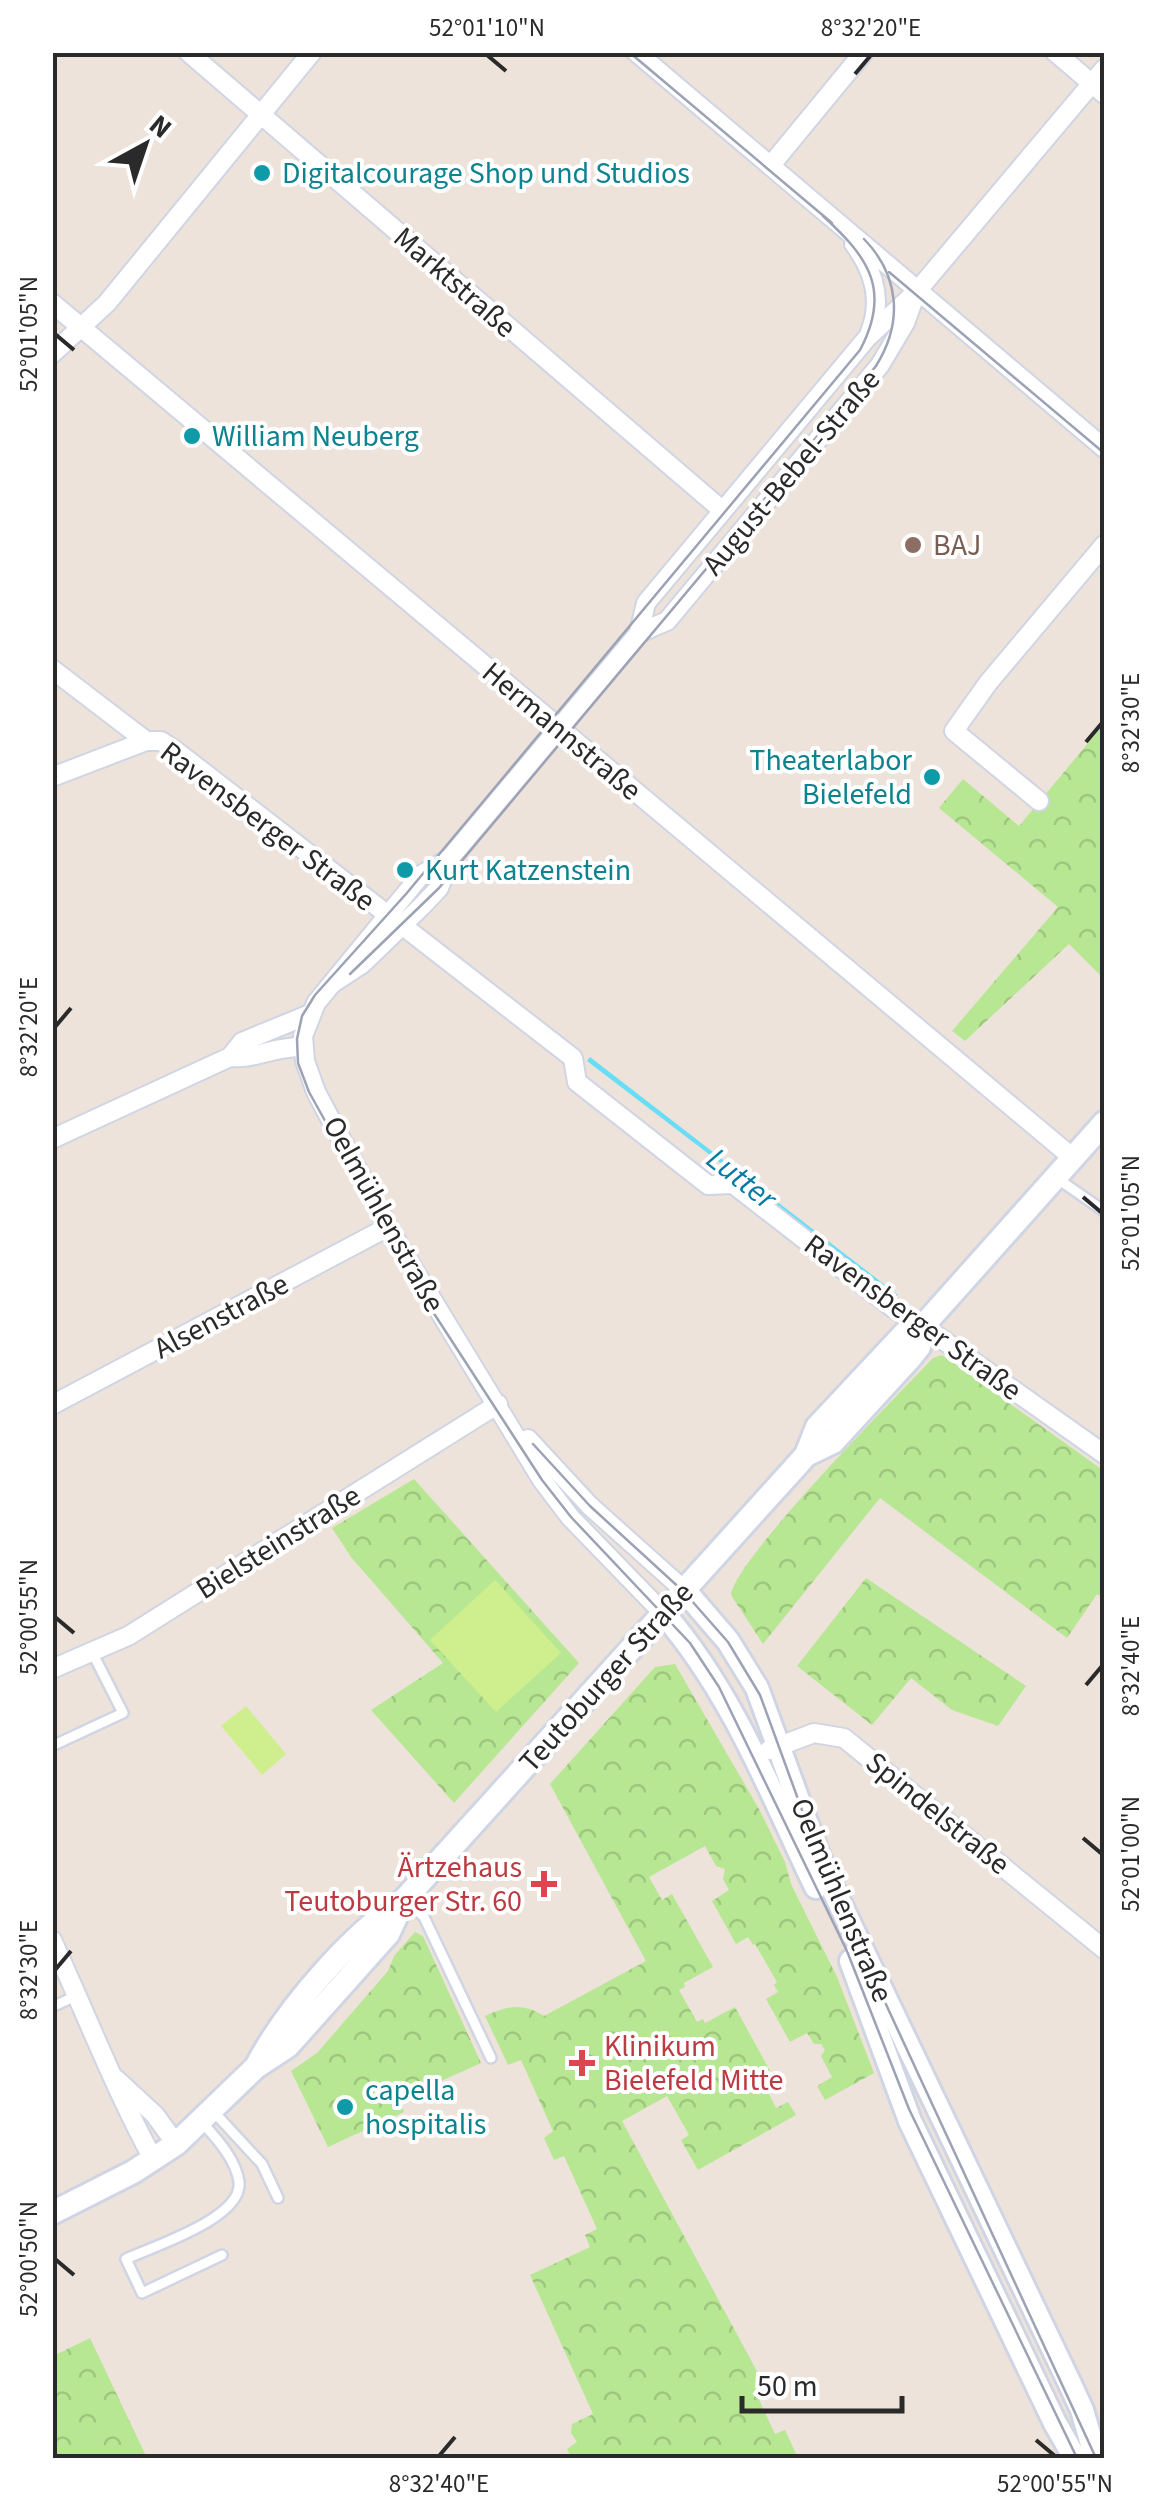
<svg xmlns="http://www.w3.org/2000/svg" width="1157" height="2511" font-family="'Source Sans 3',sans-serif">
	<defs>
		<pattern id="forest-crowns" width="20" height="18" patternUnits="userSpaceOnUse" patternTransform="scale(2.5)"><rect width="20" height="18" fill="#b7e793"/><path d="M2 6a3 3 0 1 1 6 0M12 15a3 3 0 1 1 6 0" fill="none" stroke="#9ec67f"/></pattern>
	</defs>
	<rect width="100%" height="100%" fill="#ede3db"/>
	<g fill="url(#forest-crowns)">
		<polygon points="1104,724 1104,975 1101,976 1069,944 965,1041 952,1031 1058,907 939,808 963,779 1019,826"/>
		<path d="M942 1355 1104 1471V1598L1097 1594 1067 1638 880 1498 763 1644 731 1595C735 1559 898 1395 933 1358Z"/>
		<polygon points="414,1479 579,1663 454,1803 371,1710 443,1663 351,1557 332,1528"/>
		<polygon points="866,1578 1026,1686 998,1726 952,1710 911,1678 872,1725 797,1666"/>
		<path d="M675 1664 759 1809 785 1862 791 1884 837 1977 874 2073 825 2100 817 2086 832 2077 821 2056 825 2050 821 2044H814L807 2033 790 2042 766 1999 778 1992 774 1985 777 1982 755 1944 753 1945 748 1937 736 1944 712 1901 729 1890 723 1879 725 1869 716 1866 705 1846 649 1877 662 1900 672 1894 713 1967 684 1983 685 1987 679 1990 697 2022 703 2019 705 2023 735 2007 774 2078 764 2084 776 2108 788 2102 796 2115 698 2170 681 2140 689 2135 667 2096 622 2121 766 2388 756 2393 775 2434 785 2430 798 2458H562L570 2455 567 2449 577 2442 571 2433 572 2424 593 2414 530 2275 590 2247 585 2235 597 2229 564 2156 554 2160 544 2138 553 2131 521 2060 508 2065 485 2016C507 2006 522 2002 544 2016L646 1961 550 1784 655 1667Z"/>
		<polygon points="415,1932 423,1936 481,2063 399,2100 404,2112 328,2147 291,2071 317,2053 388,1971 394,1956"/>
		<polygon points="90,2338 147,2458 53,2458 53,2356"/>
	</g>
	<g fill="#cfef8e">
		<polygon points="495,1580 561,1653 496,1712 430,1640"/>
		<polygon points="246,1706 286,1754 262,1775 221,1726"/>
	</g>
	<polygon fill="#67ddf6" points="590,1057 898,1295 896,1297 587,1061"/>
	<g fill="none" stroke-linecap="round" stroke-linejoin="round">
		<defs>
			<g id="service">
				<polyline points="1058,1179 1104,1211"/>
				<polyline points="52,1746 123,1713 92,1652"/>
				<polyline points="405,1899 424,1917 491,2058"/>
				<polyline points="52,2007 78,1995"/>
				<polyline points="213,2111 262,2164 278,2198"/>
				<path d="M201 2121C216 2138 236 2159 239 2182 243 2218 154 2246 126 2259L142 2293 222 2255"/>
			</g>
			<g id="minor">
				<polyline points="188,52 722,510"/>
				<polyline points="636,52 1104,448"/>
				<polyline points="1055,52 1104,94"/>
				<polyline points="771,165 864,52"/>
				<path d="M854 244C874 271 883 300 870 332"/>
				<polyline points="52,303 1073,1158"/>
				<polyline points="52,354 107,303 312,52"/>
				<polyline points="639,633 667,621 880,365 905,323 916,293"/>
				<polyline points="52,669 146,741 161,741 176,751 388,915"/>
				<polyline points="52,777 146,741"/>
				<polyline points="1039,801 954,731 988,683 1104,545"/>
				<polyline points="450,858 421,875 316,1003 303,1036 305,1061 316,1092 388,1227 542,1480 570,1517 664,1614"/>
				<polyline points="403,926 573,1058 577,1082 708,1185 733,1184 893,1308 923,1326 1104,1454"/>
				<polyline points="333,983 362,964 422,906 439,888 450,858 639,633 646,603 867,338 918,290 1104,69"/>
				<path d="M230 1057C258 1059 274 1046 303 1047"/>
				<polyline points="52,1139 230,1057 242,1042 310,1014"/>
				<polyline points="52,1405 388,1227"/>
				<polyline points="528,1439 590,1506 685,1591"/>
				<polyline points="52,1669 128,1636 498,1404"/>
				<polyline points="769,1750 814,1733 844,1738 1104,1949"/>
				<path d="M52 1940C86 2014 115 2089 153 2159"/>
				<polyline points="116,2079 155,2115 176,2144"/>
			</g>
			<g id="tertiary">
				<polyline points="806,1455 817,1427 904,1334 923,1326 1104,1123"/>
				<polyline points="685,1591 728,1641 757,1688 823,1868 1070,2384 1082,2410 1096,2458"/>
				<path d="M664 1614C733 1694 771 1793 816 1887"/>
				<polyline points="851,1961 910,2121 1055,2423 1075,2458"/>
				<path d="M256 2067C287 2008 350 1936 405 1899L799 1463 806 1455 833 1442 911 1357 919 1347 923 1326"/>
				<polyline points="52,2213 133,2172 176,2144 256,2067 288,2046 388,1934 403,1902"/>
			</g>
		</defs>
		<use href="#service" stroke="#d0d5e4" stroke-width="14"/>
		<use href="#minor" stroke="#d0d5e4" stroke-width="22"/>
		<use href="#tertiary" stroke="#d0d5e4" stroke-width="28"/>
		<use href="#service" stroke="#fff" stroke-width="9"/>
		<use href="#minor" stroke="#fff" stroke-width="18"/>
		<use href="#tertiary" stroke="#fff" stroke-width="22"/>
		<g stroke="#9da3b5" stroke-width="2.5">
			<polyline points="629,52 832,223"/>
			<path d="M823 216C868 257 892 290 860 350L406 894 315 995 302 1016 297 1039 298 1063 309 1092 422 1295 542 1480 571 1517 690 1643 719 1687 847 1951 909 2109 1077 2458"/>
			<polyline points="889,272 1104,453"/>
			<path d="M350 974 439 888 876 366C903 323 900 276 864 239"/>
			<polyline points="533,1444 590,1506 684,1592 728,1642 760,1695 825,1873"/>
			<polyline points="865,1959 1096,2458"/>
		</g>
	</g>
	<path fill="none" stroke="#2a2a2a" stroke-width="4" d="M487 55 506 71M855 74 871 55M55 334 74 350M1086 742 1102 723M55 1027 71 1008M1083 1197 1102 1213M55 1617 74 1633M1086 1685 1102 1666M1083 1838 1102 1854M55 1970 71 1951M55 2259 74 2275M1036 2440 1055 2456M439 2456 455 2437"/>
	<g fill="#0f9aa8" stroke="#fff" stroke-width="4">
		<circle cx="262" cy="173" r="10"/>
		<circle cx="192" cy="436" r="10"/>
		<circle cx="932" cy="777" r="10"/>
		<circle cx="405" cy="870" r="10"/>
		<circle cx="345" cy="2107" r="10"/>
	</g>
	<circle fill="#8d6e63" stroke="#fff" stroke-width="4" cx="913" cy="545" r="10"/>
	<g fill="#e0444e" stroke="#fff" stroke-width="4">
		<path d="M539 1869h10v10h10v10h-10v10h-10v-10h-10v-10h10z"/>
		<path d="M577 2048h10v10h10v10h-10v10h-10v-10h-10v-10h10z"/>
	</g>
	<g text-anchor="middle" stroke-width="8" stroke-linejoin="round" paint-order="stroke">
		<g font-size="30" fill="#0d838f" stroke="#fff" text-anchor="start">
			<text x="282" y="183">Digitalcourage Shop und Studios</text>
			<text x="212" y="446">William Neuberg</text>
			<text x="912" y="770" text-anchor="end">Theaterlabor<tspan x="912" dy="34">Bielefeld</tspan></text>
			<text x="425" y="880">Kurt Katzenstein</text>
			<text x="365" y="2100">capella<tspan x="365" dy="34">hospitalis</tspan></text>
		</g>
		<g font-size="30" fill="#2a2a2a" stroke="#fff">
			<text transform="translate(455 282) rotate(41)" y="10">Marktstraße</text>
			<text transform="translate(791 472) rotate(-50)" y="10">August-Bebel-Straße</text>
			<text transform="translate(562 731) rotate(40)" y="10">Hermannstraße</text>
			<text transform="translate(268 826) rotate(37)" y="10">Ravensberger Straße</text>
			<text transform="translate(384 1214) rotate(61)" y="10">Oelmühlenstraße</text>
			<text transform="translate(221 1316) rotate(-28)" y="10">Alsenstraße</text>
			<text transform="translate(913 1317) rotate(36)" y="10">Ravensberger Straße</text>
			<text transform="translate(278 1542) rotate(-32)" y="10">Bielsteinstraße</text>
			<text transform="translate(606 1677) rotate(-48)" y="10">Teutoburger Straße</text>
			<text transform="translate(938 1813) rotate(39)" y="10">Spindelstraße</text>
			<text transform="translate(842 1900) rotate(67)" y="10">Oelmühlenstraße</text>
		</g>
		<g font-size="30" fill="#785e54" stroke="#fff" text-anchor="start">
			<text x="933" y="555">BAJ</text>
		</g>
		<g font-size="30" fill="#be3a42" stroke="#fff" text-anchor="end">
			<text x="522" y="1877">Ärtzehaus<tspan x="522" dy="34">Teutoburger Str. 60</tspan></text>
			<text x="604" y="2056" text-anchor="start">Klinikum<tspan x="604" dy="34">Bielefeld Mitte</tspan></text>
		</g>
		<g font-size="32" font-style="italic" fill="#057aa2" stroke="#fff">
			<text transform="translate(742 1178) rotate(38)" y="11">Lutter</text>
		</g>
	</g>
	<rect width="1157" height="2511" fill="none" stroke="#ffffff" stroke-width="110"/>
	<g transform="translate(145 145) rotate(40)" stroke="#ffffff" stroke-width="8" paint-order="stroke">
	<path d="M0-8L18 38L0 25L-18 38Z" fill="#2a2a2a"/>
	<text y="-15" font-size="28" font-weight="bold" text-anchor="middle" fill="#2a2a2a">N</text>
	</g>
	<path d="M742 2396v15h160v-15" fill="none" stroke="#2a2a2a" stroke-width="5"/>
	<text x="757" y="2396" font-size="30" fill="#2a2a2a" stroke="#ffffff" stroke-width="8" paint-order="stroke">50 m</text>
	<rect x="55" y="55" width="1047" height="2401" fill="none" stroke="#2a2a2a" stroke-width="4"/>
	<g font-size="25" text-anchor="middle" fill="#2a2a2a">
		<text x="487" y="36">52°01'10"N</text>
		<text x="871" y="36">8°32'20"E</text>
		<text transform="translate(28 334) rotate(-90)" y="9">52°01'05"N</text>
		<text transform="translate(1130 723) rotate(-90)" y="9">8°32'30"E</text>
		<text transform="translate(28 1027) rotate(-90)" y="9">8°32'20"E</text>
		<text transform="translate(1130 1213) rotate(-90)" y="9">52°01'05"N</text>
		<text transform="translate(28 1617) rotate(-90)" y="9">52°00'55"N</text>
		<text transform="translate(1130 1666) rotate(-90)" y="9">8°32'40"E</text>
		<text transform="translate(1130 1854) rotate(-90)" y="9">52°01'00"N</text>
		<text transform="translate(28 1970) rotate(-90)" y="9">8°32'30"E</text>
		<text transform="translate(28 2259) rotate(-90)" y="9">52°00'50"N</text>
		<text x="439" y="2492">8°32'40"E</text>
		<text x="1055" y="2492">52°00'55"N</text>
	</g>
</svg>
